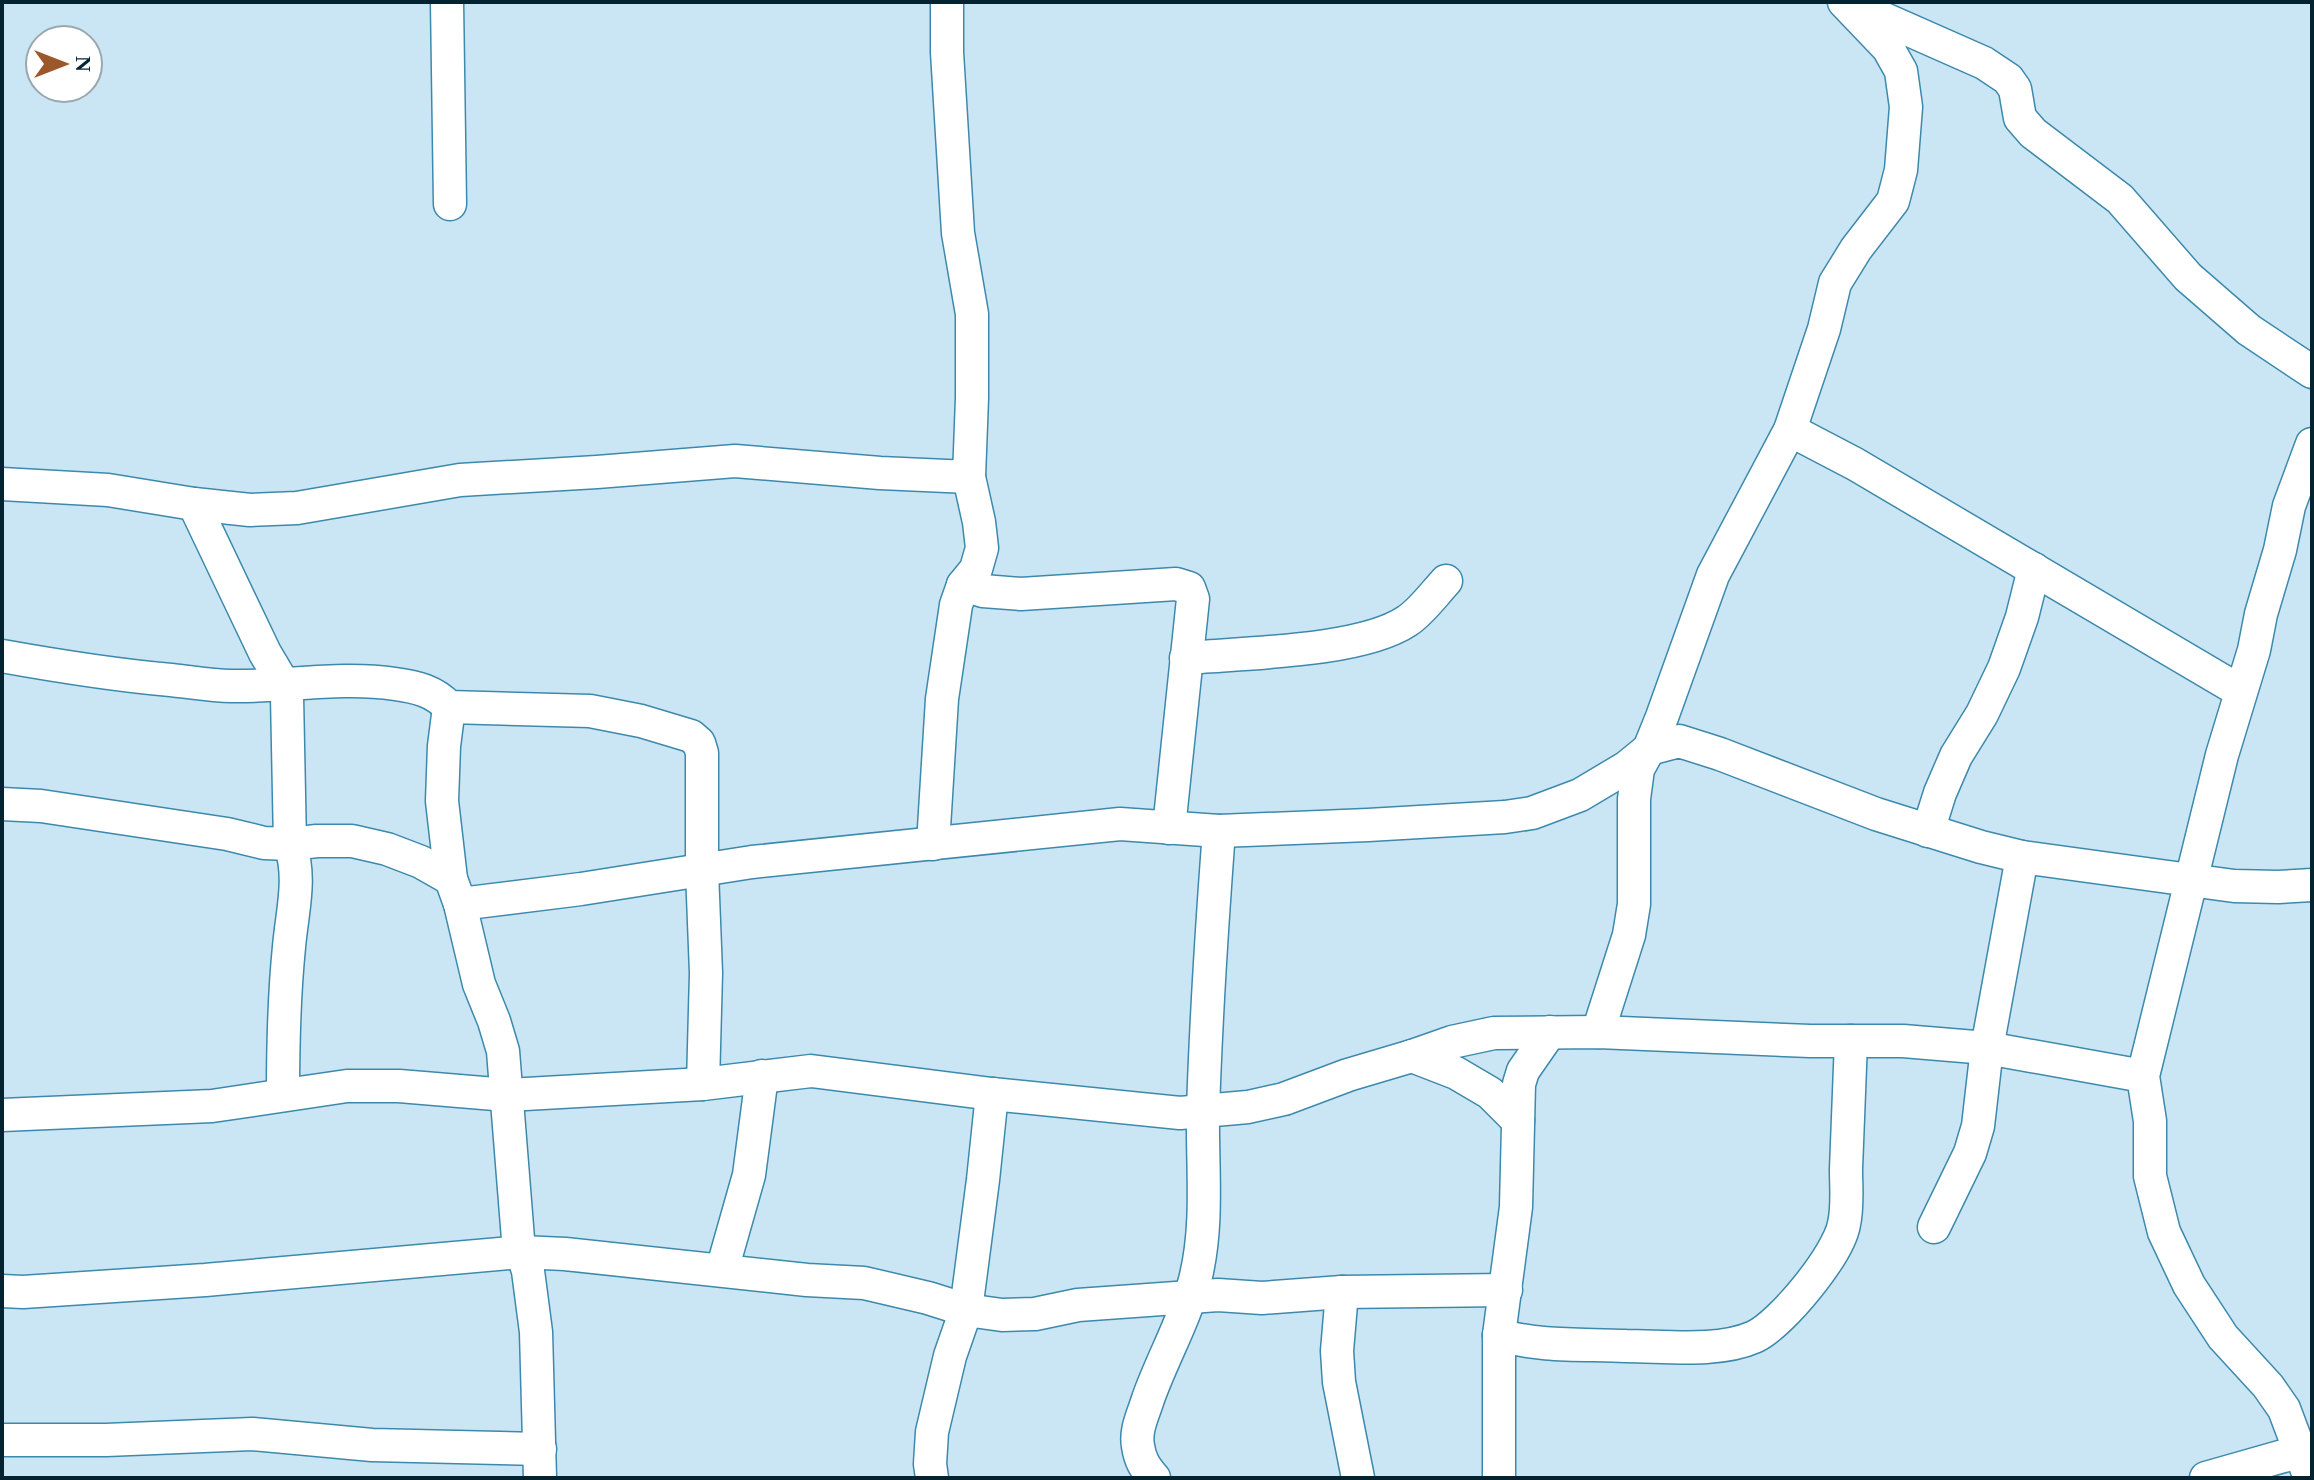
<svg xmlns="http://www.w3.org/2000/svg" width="2314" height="1480" font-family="Georgia,serif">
	<rect width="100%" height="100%" fill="#cae6f5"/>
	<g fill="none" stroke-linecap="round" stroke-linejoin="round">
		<defs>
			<g id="minor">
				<polyline points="447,2 450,204"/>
				<polyline points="1855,6 1984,63 2008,79 2015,89 2020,118 2033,133 2120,199 2188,277 2249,330 2312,372"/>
				<polyline points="1790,430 1855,464 2240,691"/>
				<polyline points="2,484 108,490 194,504 250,510 297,508 460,480 597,472 735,461 880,473 969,477 972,398 972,314 958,233 947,52 947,2"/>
				<path d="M194 504 265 653 284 685 287 696 290 844C302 878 292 912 289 947 284 996 283 1045 283 1095"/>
				<polyline points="963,585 983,591 1021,594 1176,584 1189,588 1193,599 1169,828"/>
				<path d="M2 656C58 666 114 675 171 680 191 682 211 686 231 686 286 687 341 676 395 684 417 687 434 691 449 707L590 711 641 721 691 736 699 743 702 753V871L706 973 703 1084"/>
				<path d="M1186 658C1243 653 1361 652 1407 621 1421 612 1434 594 1446 581"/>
				<polyline points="449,707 444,746 442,801 451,879 460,904 479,984 494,1021 503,1051 518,1239 528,1271 536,1332 540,1478"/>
				<polyline points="2,804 41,806 227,834 264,843 290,844 317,841 352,841 387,849 421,862 451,879"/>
				<polyline points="1928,831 1940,793 1956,756 1982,714 2004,668 2022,617 2034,569"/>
				<polyline points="933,844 942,699 956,605 963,585 976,569 982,548 979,522 969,477"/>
				<polyline points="460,904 581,889 752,862 1120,824 1219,831 1368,825 1505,817 1532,813 1580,795 1627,767 1649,749 1679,741 1720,754 1876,814 1981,847 2022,857 2234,886 2278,887 2312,885"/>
				<polyline points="1598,1032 1629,935 1634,904 1634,799 1638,769 1649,749 1662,717 1713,575 1790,430 1824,329 1835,283 1856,249 1893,201 1901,170 1906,107 1901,71 1888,48 1844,2"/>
				<polyline points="1412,1056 1456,1073 1490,1093 1518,1121"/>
				<polyline points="2,1115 212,1106 347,1086 399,1086 507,1095 703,1084 811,1071 992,1094 1180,1113 1248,1107 1284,1099 1348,1075 1412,1056 1452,1042 1494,1033 1598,1032 1810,1041 1903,1041 1987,1048 2143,1076"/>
				<polyline points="1934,1227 1970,1153 1978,1126 1987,1048 2022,857"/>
				<polyline points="722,1270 749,1175 762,1076"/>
				<polyline points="2,1291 23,1292 205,1280 521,1252 565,1254 807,1280 864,1283 928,1298 966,1310 1002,1315 1035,1314 1078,1305 1218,1295 1262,1298 1342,1292 1506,1290"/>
				<polyline points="1342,1292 1337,1351 1339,1382 1358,1478"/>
				<path d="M1499 1335C1540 1347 1583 1344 1626 1346 1665 1346 1718 1353 1754 1337 1781 1325 1839 1254 1844 1224 1848 1207 1846 1187 1846 1169 1848 1127 1849 1084 1851 1041"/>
				<polyline points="2,1440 106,1440 252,1434 372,1445 540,1449"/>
				<polyline points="932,1478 930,1464 932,1432 950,1356 966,1310 983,1180 992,1094"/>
				<path d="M1154 1478C1145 1468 1140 1460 1138 1446 1135 1430 1143 1415 1148 1399 1162 1359 1184 1322 1195 1280 1209 1225 1202 1167 1203 1111 1206 1017 1212 924 1219 831"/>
				<polyline points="1499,1478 1499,1335 1516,1207 1519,1084 1523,1071 1550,1032"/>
				<polyline points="2206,1478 2301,1451"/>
				<polyline points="2310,1478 2284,1409 2268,1386 2223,1337 2189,1285 2164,1232 2150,1176 2150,1121 2143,1076 2222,755 2254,650 2261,614 2280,550 2289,506 2312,444"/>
			</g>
		</defs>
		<use href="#minor" stroke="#3d89ac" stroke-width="35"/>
		<use href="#minor" stroke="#fff" stroke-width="32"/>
	</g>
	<rect width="2314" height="1480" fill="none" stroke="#032331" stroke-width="8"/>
	<g transform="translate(64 64) rotate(90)"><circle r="38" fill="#ffffff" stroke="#9aa7ad" stroke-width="2"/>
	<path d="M0-6L14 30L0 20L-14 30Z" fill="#9c582b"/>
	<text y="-12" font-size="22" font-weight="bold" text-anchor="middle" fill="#032331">N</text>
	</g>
</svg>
